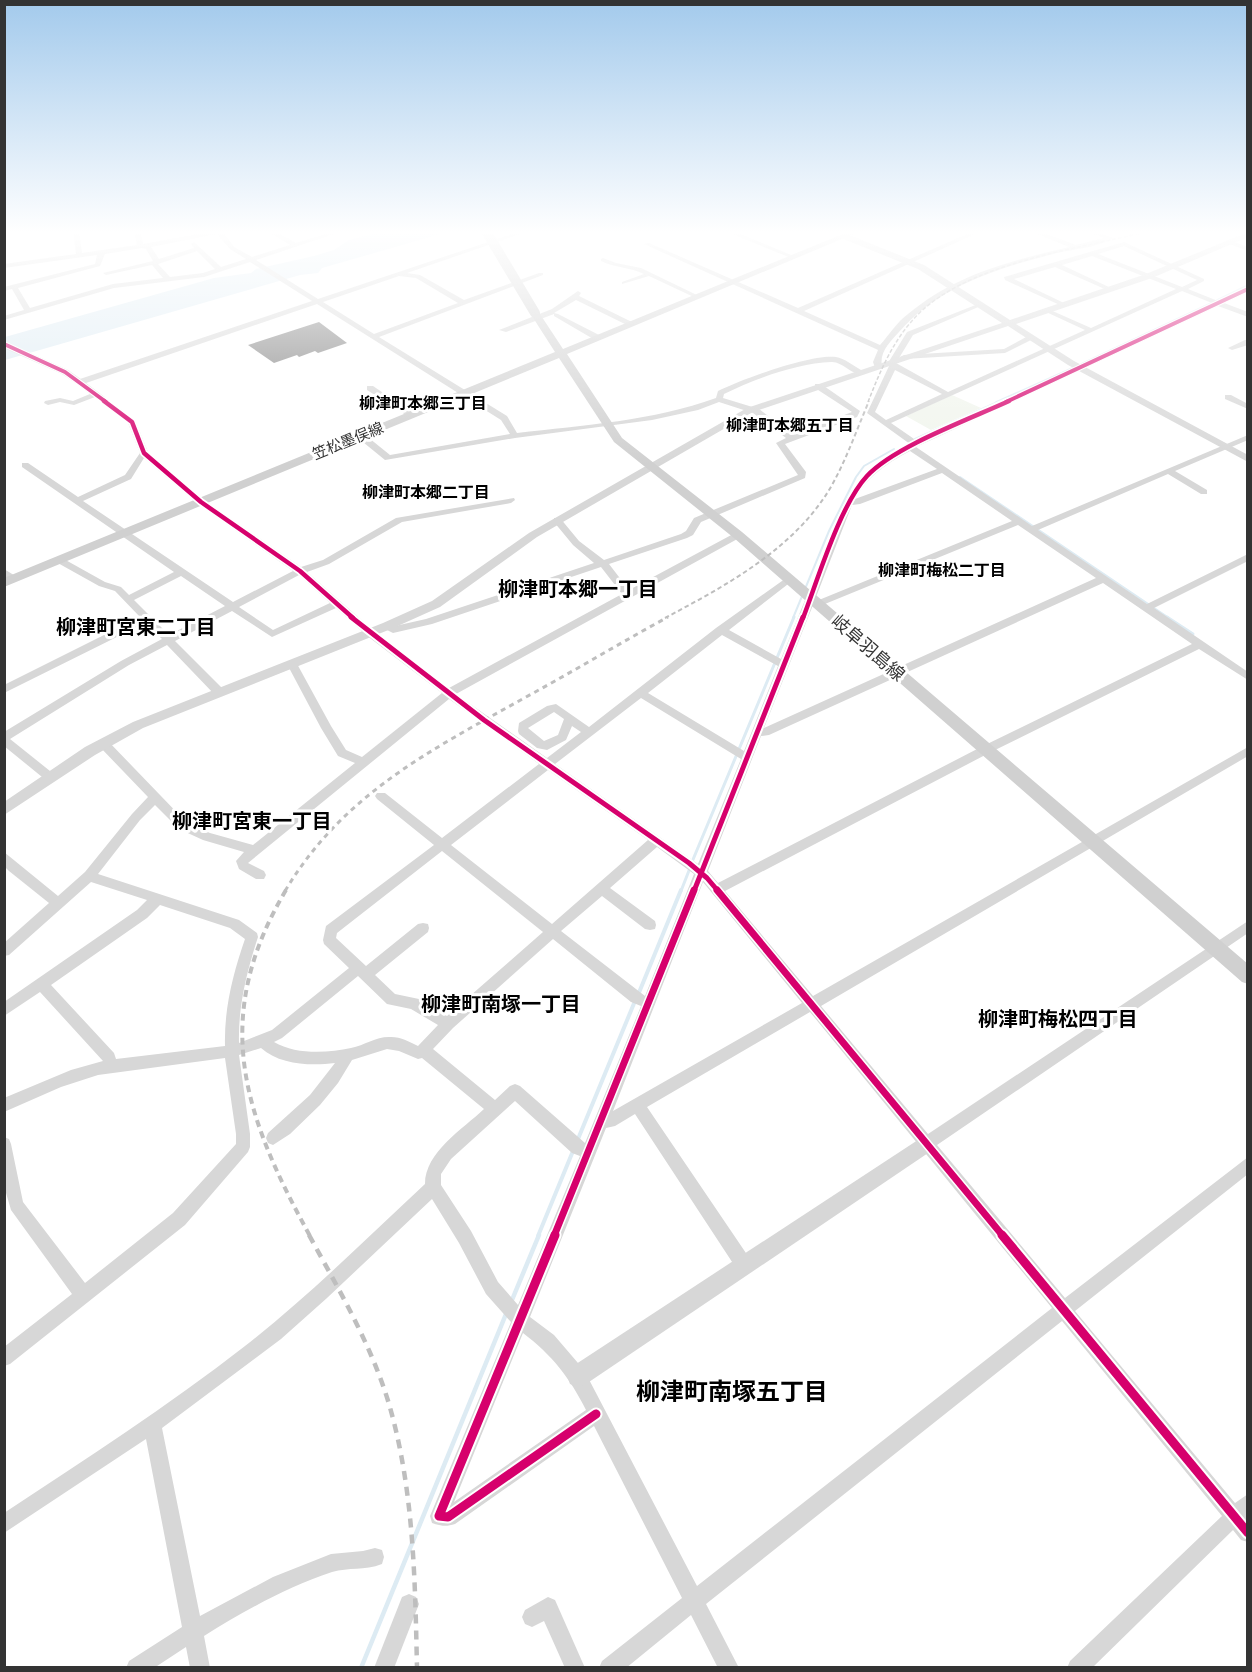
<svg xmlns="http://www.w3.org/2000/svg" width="1252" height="1672" font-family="'Alegreya Sans','Noto Sans JP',sans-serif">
	<rect width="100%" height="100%" fill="#fff"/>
	<polygon fill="#f1f5ed" points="952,395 981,408 931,430 906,416"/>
	<polygon fill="#ddebf3" points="383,231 451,231 322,268 318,273 300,275 5,360 5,337 214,278 251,273 256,269 314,256 334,250 349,240"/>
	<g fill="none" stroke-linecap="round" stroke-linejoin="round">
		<g stroke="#ddebf3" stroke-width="1.5">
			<polyline points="1217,300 1248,285"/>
			<polyline points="1081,364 1213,302"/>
			<polyline points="996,402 1072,368"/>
		</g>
		<g stroke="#ddebf3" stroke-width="2">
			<polyline points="915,439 1000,401"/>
			<polyline points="960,477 1169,618"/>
			<polyline points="793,618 829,531 856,477 864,466 894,449"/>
		</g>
		<g stroke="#ddebf3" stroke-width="3">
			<polyline points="1167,617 1193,634"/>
			<polyline points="692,862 794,617"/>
			<polyline points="681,891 690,868"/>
		</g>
		<g stroke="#ddebf3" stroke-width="4">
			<polyline points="638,995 681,890"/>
			<polyline points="578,1139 635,1001"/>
			<polyline points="538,1236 573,1151"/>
		</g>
		<g stroke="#ddebf3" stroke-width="4.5">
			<polyline points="512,1300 539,1235"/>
			<polyline points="361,1668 506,1314"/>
		</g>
	</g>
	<polygon fill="#818181" points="319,322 347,343 318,353 315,351 299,357 297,355 274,363 248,345"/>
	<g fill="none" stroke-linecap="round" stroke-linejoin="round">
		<g fill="#d7d7d7" fill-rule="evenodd">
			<path d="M73 231H79L82 253 137 245 134 231H140L143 244 214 231H224L223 232 234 247 252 257 290 245 267 231H274L296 243 335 231H343L256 260 318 299 521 231H529L407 273 420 275 464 300 539 273H543V275L379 337 507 416 517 433C584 425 653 421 716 398L718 391C743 379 810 354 836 357 844 358 854 366 861 370V374C850 374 842 361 831 362 798 363 754 379 724 394L723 398 759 409 793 435 852 412 815 388V384H821L860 411 857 417 785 444 806 472 805 478 701 522 693 535 687 538 609 564 629 590 735 533H741V537L456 694 547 758 581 732 572 726 566 740 547 750 537 748 519 734 518 731 519 723 547 706 556 704 589 727 716 628 789 576 792 577V581L729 630 781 659 845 502C861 474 881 458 910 444L867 413 889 366 888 363 907 332 978 304 983 305 913 335 896 363 948 392 1085 330 1044 311V309H1048L1091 328 1176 289 1092 256 1062 265 1111 288V290H1107L1055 267 1014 279 1064 303V305L1062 306 1005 280 1004 277 1124 242 1204 279V281L1188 289 1218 301 1248 287V292L1224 303 1248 312V317L1218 306 916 447 1032 526 1248 435V440L1175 471 1207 490V494H1201L1168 474 1038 530 1147 604 1248 554V561L1154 608 1248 672V680L1199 649 989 753 725 891 813 996 1248 747V756L821 1006 928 1134 1248 921V933L937 1145 1065 1298 1248 1157V1174L1075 1311 1235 1503 1248 1494V1542L1241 1540 1233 1530 1092 1668H1067L1070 1661 1222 1516 1062 1321 706 1604 739 1668H718L691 1615 626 1668H599L602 1661 682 1598 594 1426 455 1524C446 1527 441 1526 432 1523L430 1516 511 1322 486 1294 459 1243 432 1199 327 1298 281 1339 162 1428 200 1616 273 1577 331 1554 363 1551 375 1548 382 1550 384 1557 382 1564C364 1571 349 1567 332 1572 287 1587 244 1611 204 1636L210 1668H190L186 1647 154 1668H126L129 1661 182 1627 146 1439 4 1533V1513C86 1459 168 1406 245 1346 309 1296 366 1239 425 1184 425 1152 463 1129 484 1109L422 1058 418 1059 399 1051 387 1049 352 1060 338 1083 320 1105 290 1134 273 1145 268 1143 266 1138 268 1133 310 1095 335 1063C311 1066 280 1065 261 1048L239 1055 250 1134V1147L248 1152 185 1225 10 1364 4 1366V1347L72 1294 11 1210 4 1186V1137L9 1139 11 1144 23 1202 85 1283 173 1213 236 1144V1134L225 1058 98 1075 61 1087 4 1112V1098L71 1070 103 1061 40 992 4 1016V1002L137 910 147 900 91 882 9 955 4 956V943L49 903 9 871 4 866V852L58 896 85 872 132 814 148 797 99 746 97 743 99 740H107L187 823 210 833 253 845 355 763 338 756 321 728 287 664 288 662H296L331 726 346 750 362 757 442 693 366 635 336 608 272 637 232 611 175 641 223 689 224 692 223 695H215L167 645 129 665 10 739 55 775 57 778 55 781H47L4 746V732L121 661 162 639 145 623 4 693V685L140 617 115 591 99 586 56 562V558H62L105 582 121 587 129 595 174 572 22 467V463H28L78 497 125 475 140 453 128 423 95 397 74 405 60 402 48 405 44 403 45 401 60 398 73 401 90 394 77 384V380L312 301 250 262 204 277 114 288 4 320V316L24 310 12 289 4 291V287L95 264 97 255 4 268V264L76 254ZM217 234 230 249 246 259 221 267 194 242 191 244 194 248 159 259 151 247ZM1124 246 1197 280 1182 287 1098 254ZM142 248 146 249 153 261 103 273 106 275 152 265 163 278 113 284 30 308 18 288 100 266 105 254ZM197 251 215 269 203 273 170 277 158 264ZM399 276 416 278 458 303 374 334 323 302ZM1182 291 1212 303 917 441 891 423ZM317 304 501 420 510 434 390 455 364 434H358V438L385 460 515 438 652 420 698 410 719 402 753 413 786 438 776 443 798 475 694 518 686 531 681 534 604 560 579 541 560 518H554V522L573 545 594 563 426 619 395 626 387 623 383 624V628L393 633 432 624 601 567 622 594 449 688 374 631 307 572 329 564 402 522 511 503 515 500 514 498 396 518 323 560 301 567 204 500 148 452 135 420 86 383ZM895 370 942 394 886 420 875 412ZM910 451 937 469 855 499C868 476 887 463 910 451ZM144 458 198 504 293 571 233 602 83 501 131 479ZM942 473 1012 521 814 602 852 505 860 504ZM1018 525 1096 578 764 728 813 605 820 606ZM299 575 330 603 273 630 239 607ZM181 576 225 606 169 635 134 600ZM1103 583 1192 644 981 747 718 883 708 871 761 736 769 735ZM722 635 778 666 744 751 648 693ZM641 698 741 759 698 864 555 764ZM449 699 539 764 442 838 385 793H377L375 796 377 799 434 845 326 926 323 940 324 944 349 968 272 1030 239 1043C238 1006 247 971 258 937L257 933 239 920 98 874 140 820 155 805 179 829 203 840 244 852 236 861 239 869 256 879H264L266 875 264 871 248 863ZM554 712 564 719 558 735 544 741 528 728ZM548 770 648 840 552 924 451 845ZM657 847 694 874 645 996 561 931 602 896 645 929 650 930 655 929 656 925 655 921 610 888ZM442 851 543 932 447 1016 419 999 395 994 375 975 428 932 429 928 428 924 423 923 418 924 366 966 336 938 337 933ZM703 882 802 1003 613 1111ZM160 905 230 928 245 939C233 974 224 1008 225 1046L116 1059 114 1053 51 985 147 918ZM553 939 631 1002 641 1006 585 1143 520 1086 515 1084 510 1086 495 1100 433 1049 453 1028ZM358 976 387 1004 411 1009 438 1025 418 1046C410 1042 401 1037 391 1037 377 1036 365 1045 351 1048 328 1053 296 1055 274 1042L282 1038ZM810 1012 1052 1308 697 1586 584 1370 554 1335 530 1317 606 1128 615 1126 635 1114 738 1271 744 1273 750 1271 752 1265 750 1259 647 1107ZM515 1101 572 1153 580 1156 518 1305 498 1282 471 1231 441 1185V1174L451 1159ZM523 1333C552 1355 570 1378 586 1410L454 1502Z"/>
			<polygon points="725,231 733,231 796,257 791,258"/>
			<polygon points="833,231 841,231 850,235 847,237"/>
			<path d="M974 231H982L804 311 880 345C889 335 897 322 908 314 956 274 1010 261 1069 247L1030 231H1038L1076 245 1104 238 1085 231H1094L1114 238C1098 247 1075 249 1057 253 999 268 940 285 899 332 891 341 879 352 882 366L878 368H875L873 362 878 350 876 349 644 244 649 243 798 308Z"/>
			<polygon points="1229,240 1248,247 1248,251 1227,243 1226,242"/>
			<path d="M603 258 616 263 641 268 701 297 696 298 649 276 622 284V282L644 274C630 267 615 268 601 261V259Z"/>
			<polygon points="578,291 581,293 579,296 636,324 629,326 576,300 554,313 558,314 601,336 601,340 595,340 554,316 554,314 506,332 499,330 552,309"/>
			<polygon points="1028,336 1035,338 1005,353 904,359 900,357 904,355 1004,349"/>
			<polygon points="1245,340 1248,340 1248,345 1232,350 1228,348"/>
			<polygon points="367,386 373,386 416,415 409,417 367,390"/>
			<polygon points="1225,395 1231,395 1248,404 1248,409 1225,399"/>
			<polygon points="4,569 17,577 17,581 11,581 4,577"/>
			<polygon points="409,1594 416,1597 419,1604 394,1668 374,1668 402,1597"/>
			<polygon points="548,1597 555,1600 585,1668 565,1668 544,1621 532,1627 525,1624 522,1617 525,1610"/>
		</g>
		<g fill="#d7d7d7" fill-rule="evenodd">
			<polygon points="1248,232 1248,237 1152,278 1016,324 1074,361 1248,455 1248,462 1068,365 1008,326 753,412 537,537 440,607 391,629 143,728 95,755 4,815 4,802 85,747 133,722 383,623 432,601 529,533 747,408 1002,323 918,269 841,238 841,234 847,234 924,265 1010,320 1146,274"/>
			<polygon points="4,341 68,370 85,382 77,384 62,374 4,348"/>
			<polygon points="927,1134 934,1137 936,1143 934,1149 586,1384 578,1387 570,1384 567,1376 570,1368"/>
		</g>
		<polygon fill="#d0d0d0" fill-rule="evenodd" points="850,231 861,231 567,354 622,438 742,532 1248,964 1248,984 1242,982 734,538 614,442 559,358 4,587 4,578 555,352 530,313 532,311 538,311 563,349"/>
		<path stroke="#bebebe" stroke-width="1.5" stroke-dasharray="4 2" stroke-linecap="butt" d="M868 402C879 374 891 345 911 322 960 263 1079 249 1150 231"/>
		<path stroke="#bebebe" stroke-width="2" stroke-dasharray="4.5 3" stroke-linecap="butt" d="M665 618C727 585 796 548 832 485 847 458 857 429 869 401"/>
		<path stroke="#bebebe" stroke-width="3" stroke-dasharray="5 4.5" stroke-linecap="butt" d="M285 891C343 794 431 750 526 697 574 671 620 643 668 617"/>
		<path stroke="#bebebe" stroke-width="4" stroke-dasharray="7 5" stroke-linecap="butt" d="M286 890C210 1018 243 1114 310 1236"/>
		<path stroke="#bebebe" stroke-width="4.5" stroke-dasharray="9 7" stroke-linecap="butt" d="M309 1235C339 1290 371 1344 389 1404 414 1490 415 1580 417 1668"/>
		<polyline stroke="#d0d0d0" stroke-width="10" points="486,231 535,313"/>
		<defs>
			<g id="cycleway-far4">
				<polyline points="4,344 65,372 106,402"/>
				<polyline points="1006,402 1248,289"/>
			</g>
			<g id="cycleway-far3">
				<polyline points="104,401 132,422 144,453 201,502 300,571 353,618"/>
				<path d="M803 618C818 579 840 505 867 476 895 446 970 419 1009 401"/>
			</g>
			<g id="cycleway-far2">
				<polyline points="351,617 484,720 689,863 707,878 718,891"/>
				<polyline points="694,891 803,617"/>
			</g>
			<g id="cycleway-far1">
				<polyline points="717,890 1003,1236"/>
				<polyline points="554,1236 694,890"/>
			</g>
			<g id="cycleway">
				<polyline points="555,1235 439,1516 448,1517 596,1414"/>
				<polyline points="1002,1235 1248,1533"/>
			</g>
		</defs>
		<use href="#cycleway-far4" stroke="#fff" stroke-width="6"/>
		<use href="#cycleway-far3" stroke="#fff" stroke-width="8"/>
		<use href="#cycleway-far2" stroke="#fff" stroke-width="9"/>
		<use href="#cycleway-far1" stroke="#fff" stroke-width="10"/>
		<use href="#cycleway" stroke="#fff" stroke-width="13"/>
		<use href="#cycleway-far4" stroke="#d6006c" stroke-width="4"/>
		<use href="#cycleway-far3" stroke="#d6006c" stroke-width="4.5"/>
		<use href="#cycleway-far2" stroke="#d6006c" stroke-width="5"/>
		<use href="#cycleway-far1" stroke="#d6006c" stroke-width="7"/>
		<use href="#cycleway" stroke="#d6006c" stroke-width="9"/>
	</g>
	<linearGradient id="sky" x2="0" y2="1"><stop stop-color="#a3caec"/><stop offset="0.5" stop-color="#fff"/><stop offset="1" stop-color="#fff" stop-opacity="0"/></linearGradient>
	<rect width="1252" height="465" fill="url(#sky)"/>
	<g text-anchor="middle" stroke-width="6" stroke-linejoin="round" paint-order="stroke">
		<g font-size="15" fill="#333" stroke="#fff">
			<text transform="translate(348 441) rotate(-22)" y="5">笠松墨俣線</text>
		</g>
		<g font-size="16" font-weight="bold" fill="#000" stroke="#fff">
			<text x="423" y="409">柳津町本郷三丁目</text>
			<text x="790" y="431">柳津町本郷五丁目</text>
			<text x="426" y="498">柳津町本郷二丁目</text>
			<text x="942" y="576">柳津町梅松二丁目</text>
		</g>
		<g font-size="18" fill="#333" stroke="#fff">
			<text transform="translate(868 648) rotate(41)" y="6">岐阜羽島線</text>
		</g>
		<g font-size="20" font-weight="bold" fill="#000" stroke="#fff">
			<text x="578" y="596">柳津町本郷一丁目</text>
			<text x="136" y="634">柳津町宮東二丁目</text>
			<text x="252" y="828">柳津町宮東一丁目</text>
			<text x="501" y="1011">柳津町南塚一丁目</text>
			<text x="1058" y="1026">柳津町梅松四丁目</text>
		</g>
		<g font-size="24" font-weight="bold" fill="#000" stroke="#fff">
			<text x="732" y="1400">柳津町南塚五丁目</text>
		</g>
	</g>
	<rect width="1252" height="1672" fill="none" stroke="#333333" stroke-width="12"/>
</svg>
